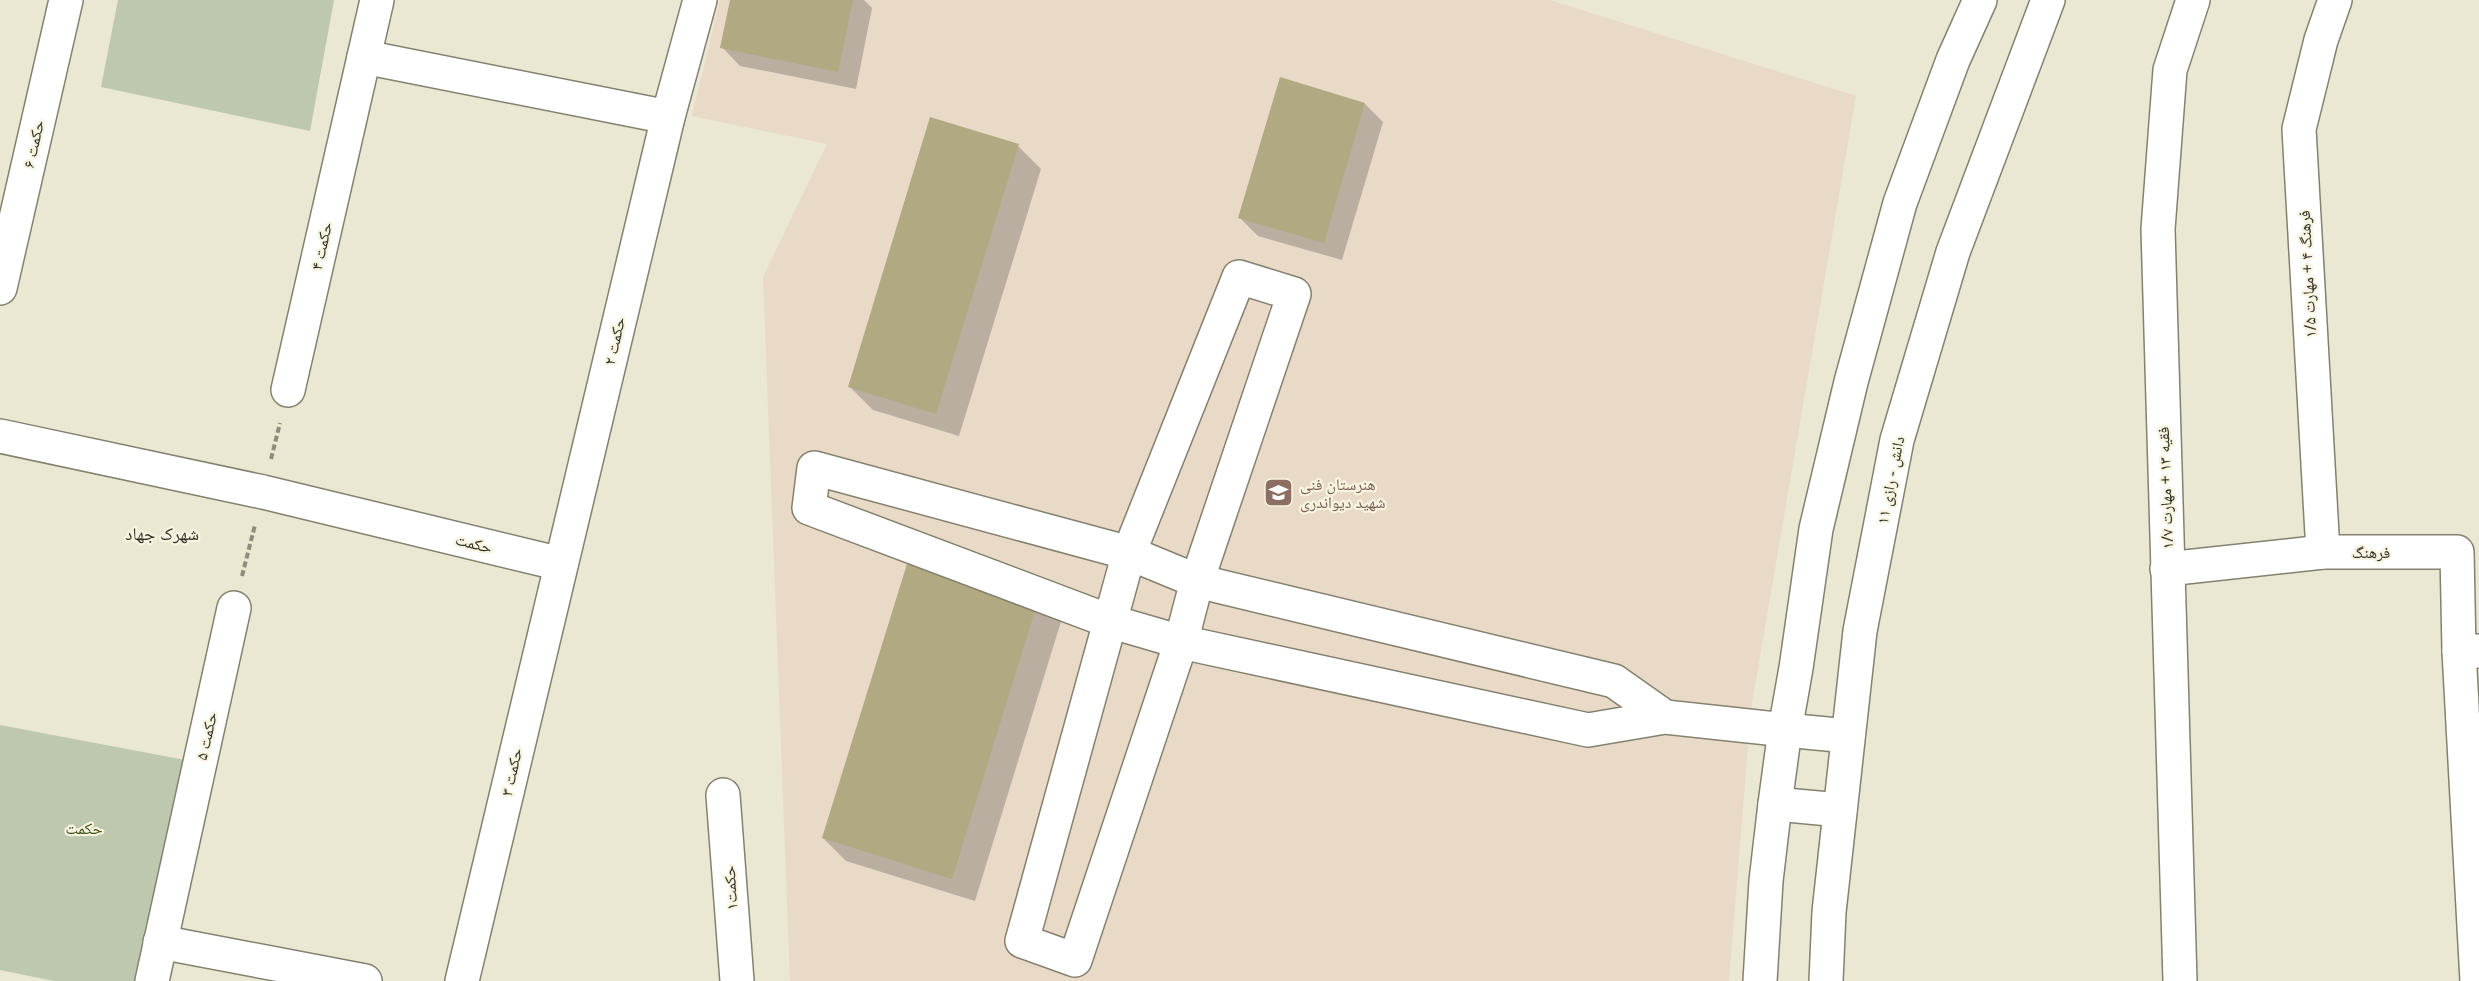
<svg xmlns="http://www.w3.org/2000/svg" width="2479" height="981" font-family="'Noto Sans','Noto Naskh Arabic',sans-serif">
	<rect width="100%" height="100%" fill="#eae7d3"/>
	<polygon fill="#e8dac7" points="720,0 1550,0 1856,96 1751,709 1729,981 790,981 763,277 827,144 692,116"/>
	<g fill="#bdc8af">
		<polygon points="118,0 334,0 310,131 101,87"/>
		<polygon points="0,725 185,760 135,981 54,981 0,970"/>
	</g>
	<g fill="#0003">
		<polygon points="731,0 864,0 872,8 856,89 740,66 722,47"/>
		<polygon points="1365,104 1383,122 1342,260 1258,236 1240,218"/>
		<polygon points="1018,146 1041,169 959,436 873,410 850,387"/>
		<polygon points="912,553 1063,615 975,901 846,861 823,838"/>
	</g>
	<g fill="#b0a981">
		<polygon points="730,0 853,0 838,72 720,48"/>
		<polygon points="1280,77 1365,103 1324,243 1238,218"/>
		<polygon points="930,117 1019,144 936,414 848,387"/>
		<polygon points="911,551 1041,591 952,879 822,838"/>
	</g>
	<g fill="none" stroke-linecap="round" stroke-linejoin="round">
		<defs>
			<g id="street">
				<polyline points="364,57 668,117"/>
				<polygon points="1239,277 1294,294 1197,581 1181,642 1075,960 1022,941 1129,553"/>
				<polyline points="0,288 66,0"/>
				<polyline points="288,390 377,0"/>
				<polyline points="0,436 263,492 561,564"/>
				<polyline points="2323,552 2299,129 2321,40 2335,0"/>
				<polyline points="2167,569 2323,552 2457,552 2459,651 2479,651"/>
				<polyline points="2459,651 2477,981"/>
				<polyline points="1665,717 1614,681 1197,581 1129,553 814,468 809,508 1109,621 1181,642 1588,730 1665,717 1785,730"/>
				<polyline points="723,795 737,981"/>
				<polyline points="160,942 365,981"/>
				<polyline points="152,981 234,608"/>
				<polyline points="462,981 668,117 700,0"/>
				<polyline points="2180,981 2158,229 2170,70 2193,0"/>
			</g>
			<g id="secondary">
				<polyline points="1785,730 1848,736"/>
				<polyline points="1775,804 1840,810"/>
				<polyline points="1760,981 1766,881 1775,804 1785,730 1796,668 1816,529 1851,382 1900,203 1953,60 1980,0"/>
				<polyline points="1826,981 1829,912 1860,631 1897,440 1953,252 2048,0"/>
			</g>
		</defs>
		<use href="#street" stroke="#84816f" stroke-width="36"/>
		<use href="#secondary" stroke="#84816f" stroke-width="36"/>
		<g stroke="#8d8b7d" stroke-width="4" stroke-dasharray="6 3" stroke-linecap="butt">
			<polyline points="271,459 280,423"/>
			<polyline points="242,576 255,525"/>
		</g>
		<use href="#street" stroke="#fff" stroke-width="33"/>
		<use href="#secondary" stroke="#fff" stroke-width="33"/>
	</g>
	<defs>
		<symbol id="school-square" viewBox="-11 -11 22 22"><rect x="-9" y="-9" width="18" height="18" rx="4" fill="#8d6e63" stroke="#f8f4e0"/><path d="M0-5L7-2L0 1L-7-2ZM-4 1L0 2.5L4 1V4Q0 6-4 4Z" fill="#fff"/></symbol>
	</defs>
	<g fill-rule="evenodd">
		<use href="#school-square" x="1262" y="476" width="33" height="33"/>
	</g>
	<g text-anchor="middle" stroke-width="4.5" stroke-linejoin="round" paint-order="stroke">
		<g font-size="16" fill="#313028" stroke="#f8f4e0">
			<text transform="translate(33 144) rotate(-77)" y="6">حکمت ۶</text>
			<text transform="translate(321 246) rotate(-77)" y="6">حکمت ۴</text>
			<text transform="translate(2307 274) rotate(-93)" y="6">فرهنگ ۴ + مهارت ۱/۵</text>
			<text transform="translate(614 341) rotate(-77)" y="6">حکمت ۲</text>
			<text transform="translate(1890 480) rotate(-79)" y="6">دانش - رازی ۱۱</text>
			<text transform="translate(2165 488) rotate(-92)" y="6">فقیه ۱۳ + مهارت ۱/۷</text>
			<text transform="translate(474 543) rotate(14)" y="6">حکمت</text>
			<text x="2371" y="558">فرهنگ</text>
			<text transform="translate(206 736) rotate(-77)" y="6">حکمت ۵</text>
			<text transform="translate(511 772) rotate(-77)" y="6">حکمت ۳</text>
			<text transform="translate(730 888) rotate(-94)" y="6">حکمت۱</text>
		</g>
		<g font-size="16" fill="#785e54" stroke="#f8f4e0" text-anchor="start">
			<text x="1300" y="490">هنرستان فنی<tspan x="1300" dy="18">شهید دیواندری</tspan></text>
		</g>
		<g font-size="16" fill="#364a11" stroke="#f8f4e0">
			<text x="84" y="834">حکمت</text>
		</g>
		<g font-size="18" fill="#313028" stroke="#f8f4e0">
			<text x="162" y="540">شهرک جهاد</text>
		</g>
	</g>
</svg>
